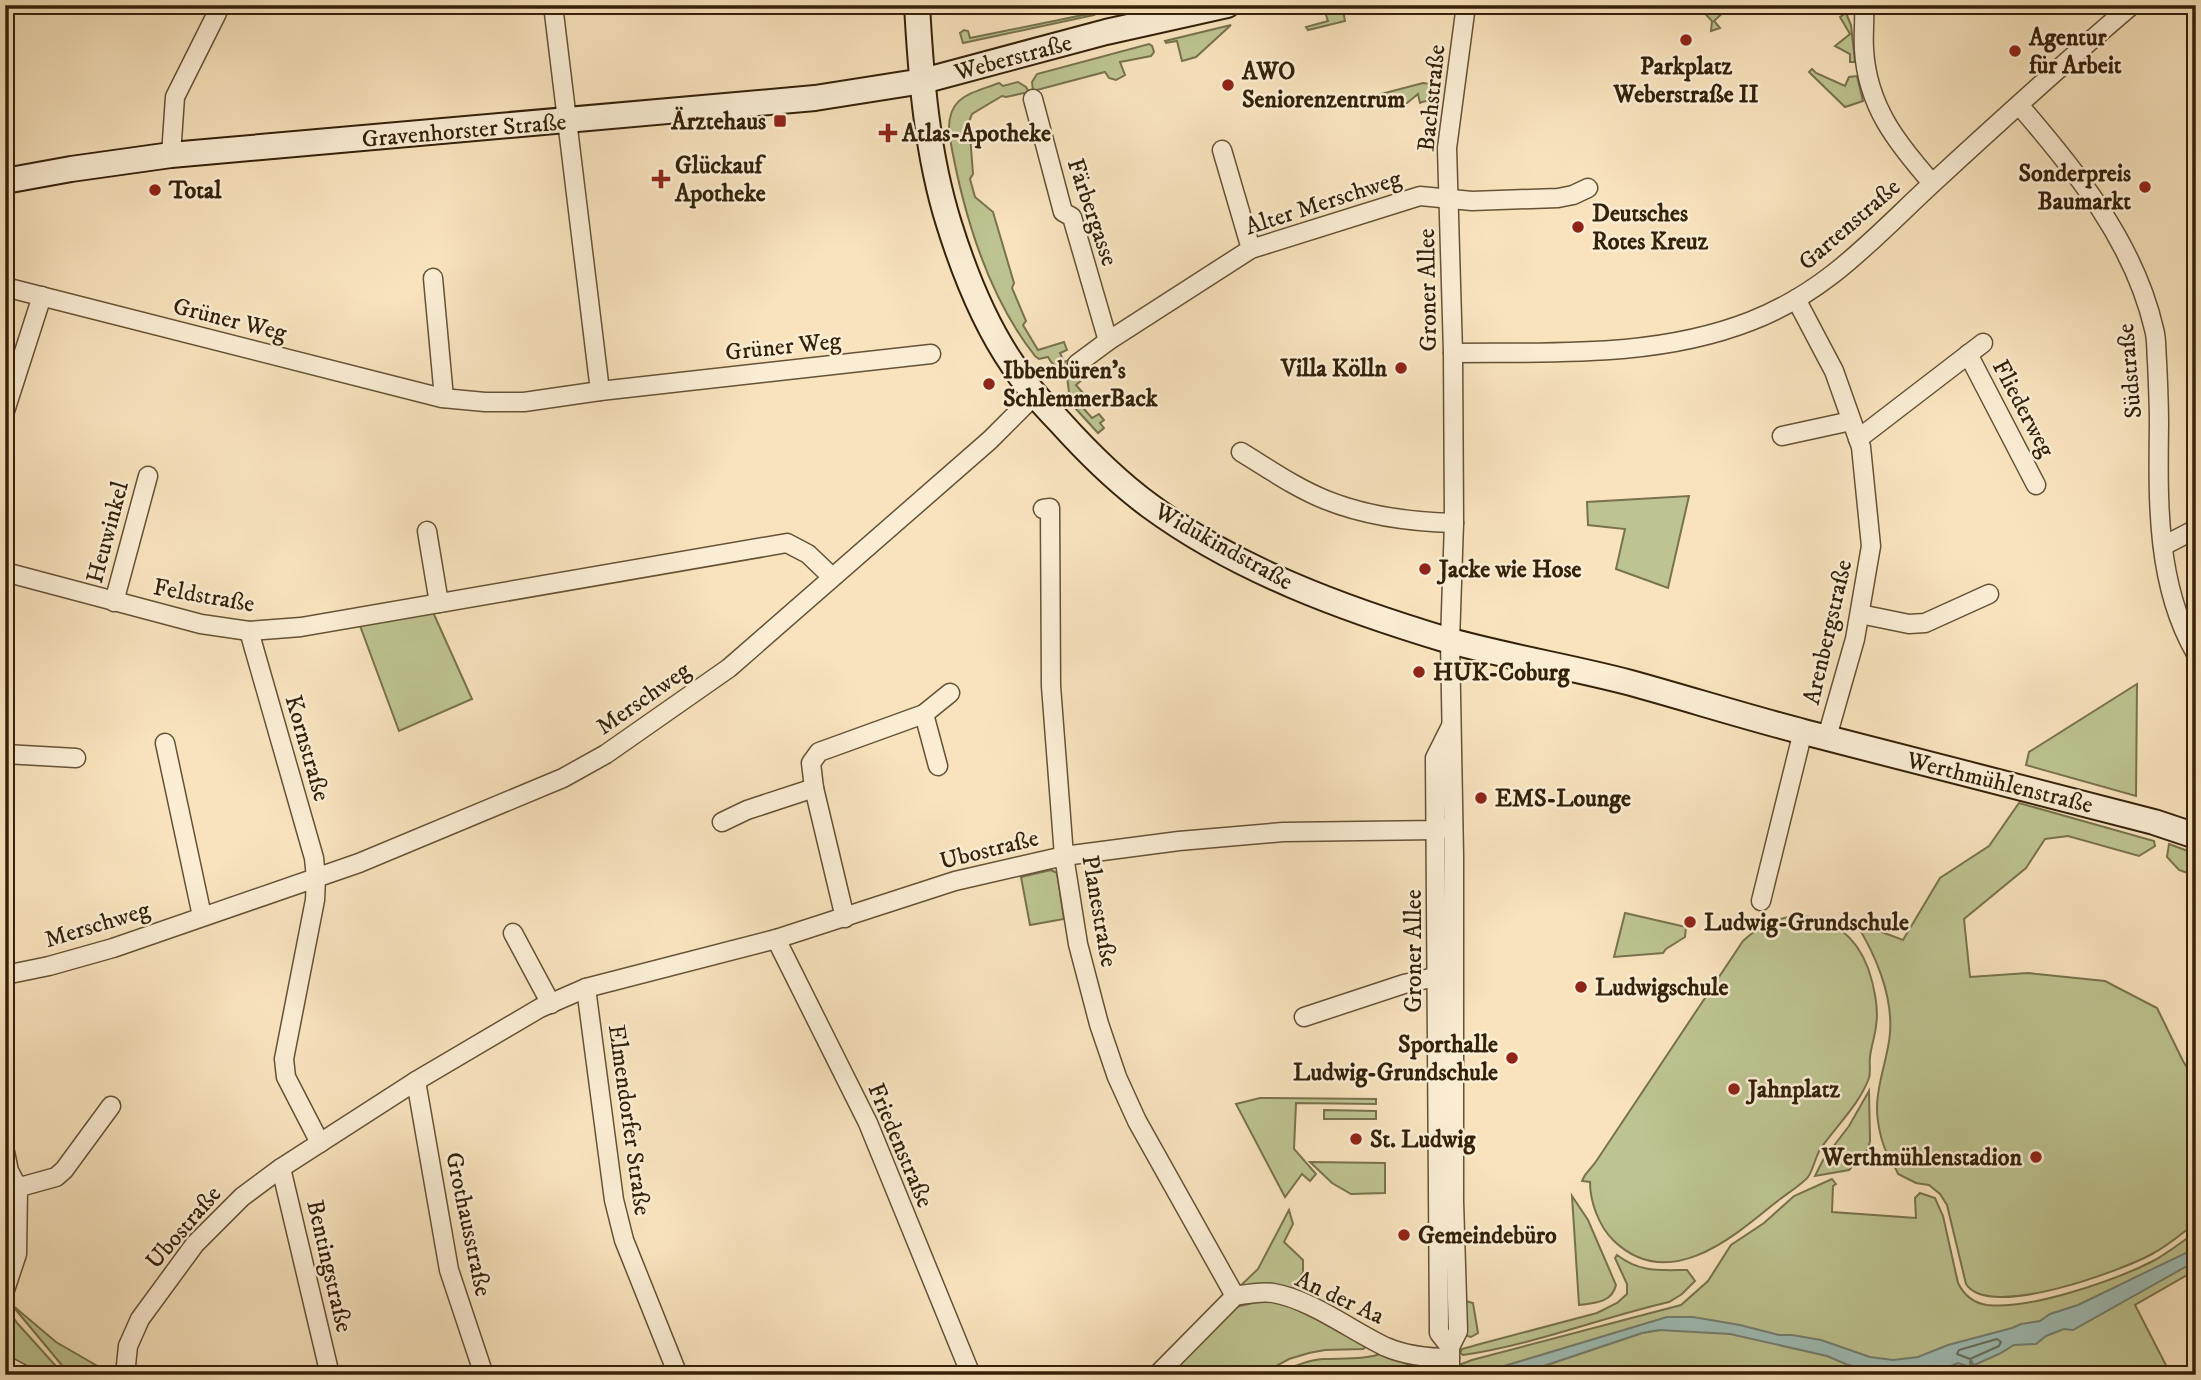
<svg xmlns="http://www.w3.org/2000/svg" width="2201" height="1380" font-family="'IM FELL DW Pica',serif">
	<rect width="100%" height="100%" fill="#f8e3bd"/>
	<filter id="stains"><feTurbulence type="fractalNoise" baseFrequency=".00286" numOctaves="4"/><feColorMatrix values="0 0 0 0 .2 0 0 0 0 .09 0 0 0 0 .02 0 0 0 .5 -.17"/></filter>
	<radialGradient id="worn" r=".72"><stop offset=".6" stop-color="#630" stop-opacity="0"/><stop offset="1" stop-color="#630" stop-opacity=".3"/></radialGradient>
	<g fill="#bdc491" stroke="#78724d" stroke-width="2">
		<polygon points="1342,5 1345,21 1308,30 1306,27 1328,21 1324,9 1326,6"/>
		<polygon points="1697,5 1731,5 1714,21 1720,28 1711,31 1712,21"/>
		<polygon points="1093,13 1094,15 963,43 960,33 964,30 968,31 970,38"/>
		<polygon points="1846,13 1851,25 1855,62 1850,62 1850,54 1835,46 1850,34 1840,17"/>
		<polygon points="1231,25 1196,57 1182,61 1177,41 1166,43 1165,41"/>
		<polygon points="1149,44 1152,46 1154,52 1151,56 1120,62 1125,75 1116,80 1109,78 1105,72 1033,91 1032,82 1037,74"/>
		<polygon points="1812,69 1816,73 1845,86 1849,77 1857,76 1863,101 1845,107 1809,72"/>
		<path d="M1018 82 1026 87 1029 92 1006 97 1002 96 972 114 969 122 973 174 970 179 975 197 993 212 1014 283 1012 288 1026 321 1023 325 1038 350 1064 342 1067 350 1060 353 1064 362 1075 358V363C1063 371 1055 370 1048 357L1039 359 1035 356C986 294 962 209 949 133 947 96 970 94 999 83L1003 86Z"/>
		<polygon points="1423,83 1438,85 1435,102 1425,101 1420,103 1418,94 1407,103 1399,104 1396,102 1384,106 1381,94"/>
		<polygon points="1081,368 1084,371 1087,368 1091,372 1076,385 1083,393 1076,400 1092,418 1099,414 1104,420 1100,423 1104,428 1098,433 1066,398 1069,392 1067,377 1073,371"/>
		<polygon points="1689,496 1668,588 1616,569 1625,529 1588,525 1587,502"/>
		<polygon points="432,610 472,699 399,731 359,623"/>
		<polygon points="2137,684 2136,796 2026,765 2029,752"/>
		<path d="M2019 803 2154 841 2155 846 2139 856 2068 836 2045 839 2026 868 1964 919 1970 977 2028 973 2105 981 2157 1008 2183 1061 2196 1082V1223C2182 1233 2168 1246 2152 1254 2121 1271 1989 1320 1966 1284L1947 1205 1940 1194 1929 1185 1916 1183 1898 1174C1895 1166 1891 1162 1888 1155 1881 1143 1877 1121 1877 1108 1877 1082 1888 1059 1890 1033 1893 995 1875 953 1855 922L1903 940 1940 878 1989 846Z"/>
		<polygon points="2169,844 2196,854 2196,876 2179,870 2167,857"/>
		<polygon points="1051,870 1057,873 1064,919 1030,925 1021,877"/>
		<polygon points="1625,913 1686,927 1685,937 1666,949 1663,953 1614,957"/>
		<path d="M1797 916C1831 916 1856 936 1868 968 1874 985 1879 1009 1876 1026 1875 1036 1871 1047 1870 1057 1869 1064 1871 1072 1869 1078 1859 1105 1837 1125 1821 1148 1815 1157 1814 1168 1808 1177 1804 1183 1782 1197 1775 1203 1730 1240 1667 1293 1613 1240 1599 1226 1590 1202 1590 1182L1582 1181 1585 1175 1595 1163 1743 941C1759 926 1774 918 1797 916Z"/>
		<polygon points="1869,1091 1870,1141 1868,1149 1849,1170 1815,1176 1823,1160 1849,1126"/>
		<polygon points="1260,1098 1376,1099 1376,1104 1296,1103 1294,1149 1316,1174 1310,1181 1302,1174 1285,1197 1236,1104"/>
		<polygon points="1324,1110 1376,1111 1376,1119 1324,1119"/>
		<polygon points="1310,1162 1385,1163 1385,1193 1351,1194 1332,1183"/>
		<path d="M1832 1179 1836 1184 1833 1186 1832 1212 1916 1218 1915 1198 1920 1193 1935 1198 1943 1216 1958 1283C1964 1295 1973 1303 1987 1305 2029 1310 2113 1281 2151 1262 2167 1254 2181 1242 2196 1232V1270L2135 1305 2171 1375H1517L1642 1333 1659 1330 1690 1318 1668 1317 1488 1371 1476 1373 1459 1371V1365L1472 1360 1681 1305 1708 1281 1731 1245 1764 1223 1794 1196Z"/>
		<path d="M1572 1196 1588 1220 1616 1285C1612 1303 1594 1303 1579 1305Z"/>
		<polygon points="1289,1210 1293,1224 1284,1242 1303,1260 1303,1272 1291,1291 1237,1289 1258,1269"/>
		<path d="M1617 1255C1641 1273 1659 1270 1687 1270L1695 1281 1682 1294 1669 1302C1600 1318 1533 1345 1463 1355L1460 1353 1462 1349 1480 1344 1597 1313 1617 1303 1627 1294V1284L1615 1258Z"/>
		<polygon points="1266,1300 1300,1308 1367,1346 1363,1349 1325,1350 1309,1353 1289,1359 1260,1375 1165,1375 1235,1307"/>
		<polygon points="1462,1300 1473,1303 1478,1333 1471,1337 1464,1335"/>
		<polygon points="11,1304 56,1342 101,1368 103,1366 115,1372 116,1375 70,1375"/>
		<polygon points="5,1309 7,1309 18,1324 64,1375 41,1375 24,1365 5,1362"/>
		<path d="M1384 1353 1409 1365 1442 1368V1375H1276C1291 1367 1307 1360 1323 1359 1345 1358 1364 1360 1384 1353Z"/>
	</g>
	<polygon fill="#9ebdb6" stroke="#747f71" stroke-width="2" points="2196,1248 2196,1261 2073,1330 2064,1329 2046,1336 2036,1344 2014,1345 1999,1354 1970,1367 1958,1363 1939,1371 1934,1369 1928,1369 1910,1374 1868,1369 1848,1365 1827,1356 1730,1334 1659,1330 1642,1333 1517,1375 1459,1375 1459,1371 1475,1373 1488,1371 1667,1317 1693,1317 1740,1325 1779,1335 1792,1335 1821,1340 1870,1357 1893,1360 1918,1357 1948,1345 2012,1328 2021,1324 2040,1321 2050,1314 2078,1305"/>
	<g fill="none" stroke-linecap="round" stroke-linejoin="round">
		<polygon stroke="#696f60" stroke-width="2" points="1997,1339 2001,1342 1999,1346 1970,1359 1957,1354 1959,1350"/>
		<polyline stroke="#747f71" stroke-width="4.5" points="1971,1362 1975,1375"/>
		<defs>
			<g id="minor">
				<polyline points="553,5 600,391"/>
				<path d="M1864 5C1865 20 1863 35 1864 49 1867 106 1897 143 1932 183"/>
				<polyline points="1033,99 1063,212 1072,217 1108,341"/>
				<path d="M2019 105C2076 171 2134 242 2154 329 2157 339 2156 351 2157 361 2158 382 2159 403 2159 425 2158 500 2156 584 2195 652"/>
				<polyline points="1222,150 1251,249"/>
				<polyline points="171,155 175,97 217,13 219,5"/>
				<polyline points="433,278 444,398"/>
				<polyline points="5,287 442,398 485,402 524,402 600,391 931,354"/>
				<polyline points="1796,299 1834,371 1861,447 1871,546 1855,639 1827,737"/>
				<path d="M1453 353C1552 352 1657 358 1751 321 1829 291 1875 236 1935 181 1999 122 2065 62 2132 5"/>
				<polyline points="1968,354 2036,485"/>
				<polyline points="1077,364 1108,341 1251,249 1420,196 1472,201 1558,198 1573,195 1588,188"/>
				<polyline points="5,411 42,296"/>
				<polyline points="1782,436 1851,421"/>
				<polyline points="1858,439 1983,343"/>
				<path d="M1241 452C1269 469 1296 488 1326 500 1366 516 1411 522 1454 523"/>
				<polyline points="1043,509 1050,508 1051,686 1064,856 1078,944 1099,1024 1117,1077 1137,1121 1235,1296"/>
				<polyline points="427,531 439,603"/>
				<polyline points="2163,546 2196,529"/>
				<polyline points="5,572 201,624 249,631 301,627 787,543 808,554 832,577"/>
				<polyline points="114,602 148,476"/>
				<polyline points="1860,614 1909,624 1925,623 1989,594"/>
				<polyline points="249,631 314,858 316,878 315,900 284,1059 286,1077 320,1143"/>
				<polyline points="924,714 938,766"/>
				<polyline points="165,743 202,916"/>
				<polyline points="5,754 76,758"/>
				<polyline points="722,822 747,810 814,788"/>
				<polyline points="1761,901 1803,731"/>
				<polyline points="845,918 814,788 811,763 819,752 924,714 950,693"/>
				<polyline points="513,933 551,1004"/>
				<polyline points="776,939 868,1123 971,1375"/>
				<polyline points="5,975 49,966 113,948 359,863 563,778 606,754 729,668 990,440 1035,395"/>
				<polyline points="586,988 614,1200 624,1240 678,1375"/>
				<polyline points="1304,1017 1404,984 1448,974"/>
				<polyline points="416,1081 449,1270 484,1375"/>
				<polyline points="5,1152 9,1171 18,1188 17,1254 5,1290"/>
				<polyline points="281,1168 330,1375"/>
				<polyline points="9,1190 56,1177 64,1170 111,1106"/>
				<polyline points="1450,1347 1439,1333 1435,758 1451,726"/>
				<polyline points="5,1365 24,1375"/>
				<polyline points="125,1375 128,1346 140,1319 195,1244 242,1197 281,1168 416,1081 540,1008 586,988 776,939 955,881 1064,856 1179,841 1283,832 1437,830 1453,826"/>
				<path d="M1157 1375 1235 1296C1247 1294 1261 1291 1273 1293 1310 1299 1352 1331 1386 1347 1407 1356 1428 1358 1450 1358"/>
				<polyline points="1450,1375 1450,1347 1458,1331 1454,1201 1454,856 1450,641 1454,523 1453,353 1447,148 1466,5"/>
			</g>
			<g id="secondary">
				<path d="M917 5C921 78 927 154 949 224 964 272 984 323 1013 365 1026 386 1043 404 1060 422 1087 452 1116 481 1150 506 1237 570 1344 609 1447 640 1508 657 1570 667 1631 683 1689 699 1746 717 1804 732 1921 762 2037 792 2154 822L2196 836"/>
				<polyline points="5,181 71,169 171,155 815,98 923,81 1106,32 1227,5"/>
			</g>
		</defs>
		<use href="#minor" stroke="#655236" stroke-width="21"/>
		<use href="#secondary" stroke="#342109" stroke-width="28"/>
		<use href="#minor" stroke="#faedd4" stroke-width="18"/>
		<use href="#secondary" stroke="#faedd4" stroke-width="24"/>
	</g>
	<g fill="#8f2418" stroke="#faedd4" stroke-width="2.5">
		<circle cx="1686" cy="40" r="7"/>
		<circle cx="2015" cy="51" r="7"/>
		<circle cx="1228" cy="85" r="7"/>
		<rect x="773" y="114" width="14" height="14" rx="3.5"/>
		<path d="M884.5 122.5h7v7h7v7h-7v7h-7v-7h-7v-7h7z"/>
		<path d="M657.5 168.5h7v7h7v7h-7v7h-7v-7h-7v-7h7z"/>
		<circle cx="2145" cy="187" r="7"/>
		<circle cx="155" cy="190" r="7"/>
		<circle cx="1578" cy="227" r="7"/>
		<circle cx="1401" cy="368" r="7"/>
		<circle cx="989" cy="384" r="7"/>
		<circle cx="1425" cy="569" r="7"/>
		<circle cx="1419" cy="672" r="7"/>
		<circle cx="1481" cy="798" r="7"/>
		<circle cx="1690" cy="922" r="7"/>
		<circle cx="1581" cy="987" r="7"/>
		<circle cx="1512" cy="1058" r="7"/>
		<circle cx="1734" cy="1089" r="7"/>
		<circle cx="1356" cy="1139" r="7"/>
		<circle cx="2036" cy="1157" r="7"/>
		<circle cx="1404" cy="1235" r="7"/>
	</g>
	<g text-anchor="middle" stroke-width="5" stroke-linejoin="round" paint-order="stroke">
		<g font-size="24" font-weight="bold" fill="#342109" stroke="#faedd4" text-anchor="start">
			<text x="2029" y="45">Agentur<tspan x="2029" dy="28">für Arbeit</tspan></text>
			<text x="1686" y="74" text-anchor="middle">Parkplatz<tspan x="1686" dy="28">Weberstraße II</tspan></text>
			<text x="1242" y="79">AWO<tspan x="1242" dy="28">Seniorenzentrum</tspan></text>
			<text x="766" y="129" text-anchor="end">Ärztehaus</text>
			<text x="902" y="141">Atlas-Apotheke</text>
			<text x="675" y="173">Glückauf<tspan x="675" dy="28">Apotheke</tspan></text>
			<text x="2131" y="181" text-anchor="end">Sonderpreis<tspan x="2131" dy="28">Baumarkt</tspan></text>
			<text x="169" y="198">Total</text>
			<text x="1592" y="221">Deutsches<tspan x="1592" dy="28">Rotes Kreuz</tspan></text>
			<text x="1387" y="376" text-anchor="end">Villa Kölln</text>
			<text x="1003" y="378">Ibbenbüren’s<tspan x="1003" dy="28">SchlemmerBack</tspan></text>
			<text x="1439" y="577">Jacke wie Hose</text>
			<text x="1433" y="680">HUK-Coburg</text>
			<text x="1495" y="806">EMS-Lounge</text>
			<text x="1704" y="930">Ludwig-Grundschule</text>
			<text x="1595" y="995">Ludwigschule</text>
			<text x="1498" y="1052" text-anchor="end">Sporthalle<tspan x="1498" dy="28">Ludwig-Grundschule</tspan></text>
			<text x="1748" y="1097">Jahnplatz</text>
			<text x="1370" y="1147">St. Ludwig</text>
			<text x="2022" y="1165" text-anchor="end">Werthmühlenstadion</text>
			<text x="1418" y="1243">Gemeindebüro</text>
		</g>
		<g font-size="24" fill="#342109" stroke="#faedd4">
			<text transform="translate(1013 57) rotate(-15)" y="8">Weberstraße</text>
			<text transform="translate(1431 98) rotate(-84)" y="8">Bachstraße</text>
			<text transform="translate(464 130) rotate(-5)" y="8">Gravenhorster Straße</text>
			<text transform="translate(1323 202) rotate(-18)" y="8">Alter Merschweg</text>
			<text transform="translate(1093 212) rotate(71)" y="8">Färbergasse</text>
			<text transform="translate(1849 224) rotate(-41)" y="8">Gartenstraße</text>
			<text transform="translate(1427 290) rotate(-91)" y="8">Groner Allee</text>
			<text transform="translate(230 319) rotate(14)" y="8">Grüner Weg</text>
			<text transform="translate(783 346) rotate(-6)" y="8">Grüner Weg</text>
			<text transform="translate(2129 371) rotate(-95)" y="8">Südstraße</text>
			<text transform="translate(2024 408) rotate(62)" y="8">Fliederweg</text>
			<text transform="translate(107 532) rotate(-75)" y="8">Heuwinkel</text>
			<text transform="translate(1224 546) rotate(29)" y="8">Widukindstraße</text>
			<text transform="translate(204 595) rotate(10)" y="8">Feldstraße</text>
			<text transform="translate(1827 632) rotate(-77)" y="8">Arenbergstraße</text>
			<text transform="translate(643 698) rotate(-35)" y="8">Merschweg</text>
			<text transform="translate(308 748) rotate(74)" y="8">Kornstraße</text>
			<text transform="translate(2000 782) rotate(14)" y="8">Werthmühlenstraße</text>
			<text transform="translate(989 849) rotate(-14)" y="8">Ubostraße</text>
			<text transform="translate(1100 911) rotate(80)" y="8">Planestraße</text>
			<text transform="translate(97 924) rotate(-17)" y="8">Merschweg</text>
			<text transform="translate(1413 951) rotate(-90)" y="8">Groner Allee</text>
			<text transform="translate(630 1120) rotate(82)" y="8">Elmendorfer Straße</text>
			<text transform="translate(901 1145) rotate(67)" y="8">Friedenstraße</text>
			<text transform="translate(469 1224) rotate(78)" y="8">Grothausstraße</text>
			<text transform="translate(183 1227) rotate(-49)" y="8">Ubostraße</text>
			<text transform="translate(330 1266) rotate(77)" y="8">Bentingstraße</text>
			<text transform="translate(1340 1297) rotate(25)" y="8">An der Aa</text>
		</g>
	</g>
	<rect width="2201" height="1380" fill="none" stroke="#f8e3bd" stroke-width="28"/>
	<rect x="7" y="7" width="2187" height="1366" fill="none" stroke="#342109" stroke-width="3.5"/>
	<rect x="14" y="14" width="2173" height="1352" fill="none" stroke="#342109" stroke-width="2"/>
	<rect width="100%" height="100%" filter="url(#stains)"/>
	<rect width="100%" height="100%" fill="url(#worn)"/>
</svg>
